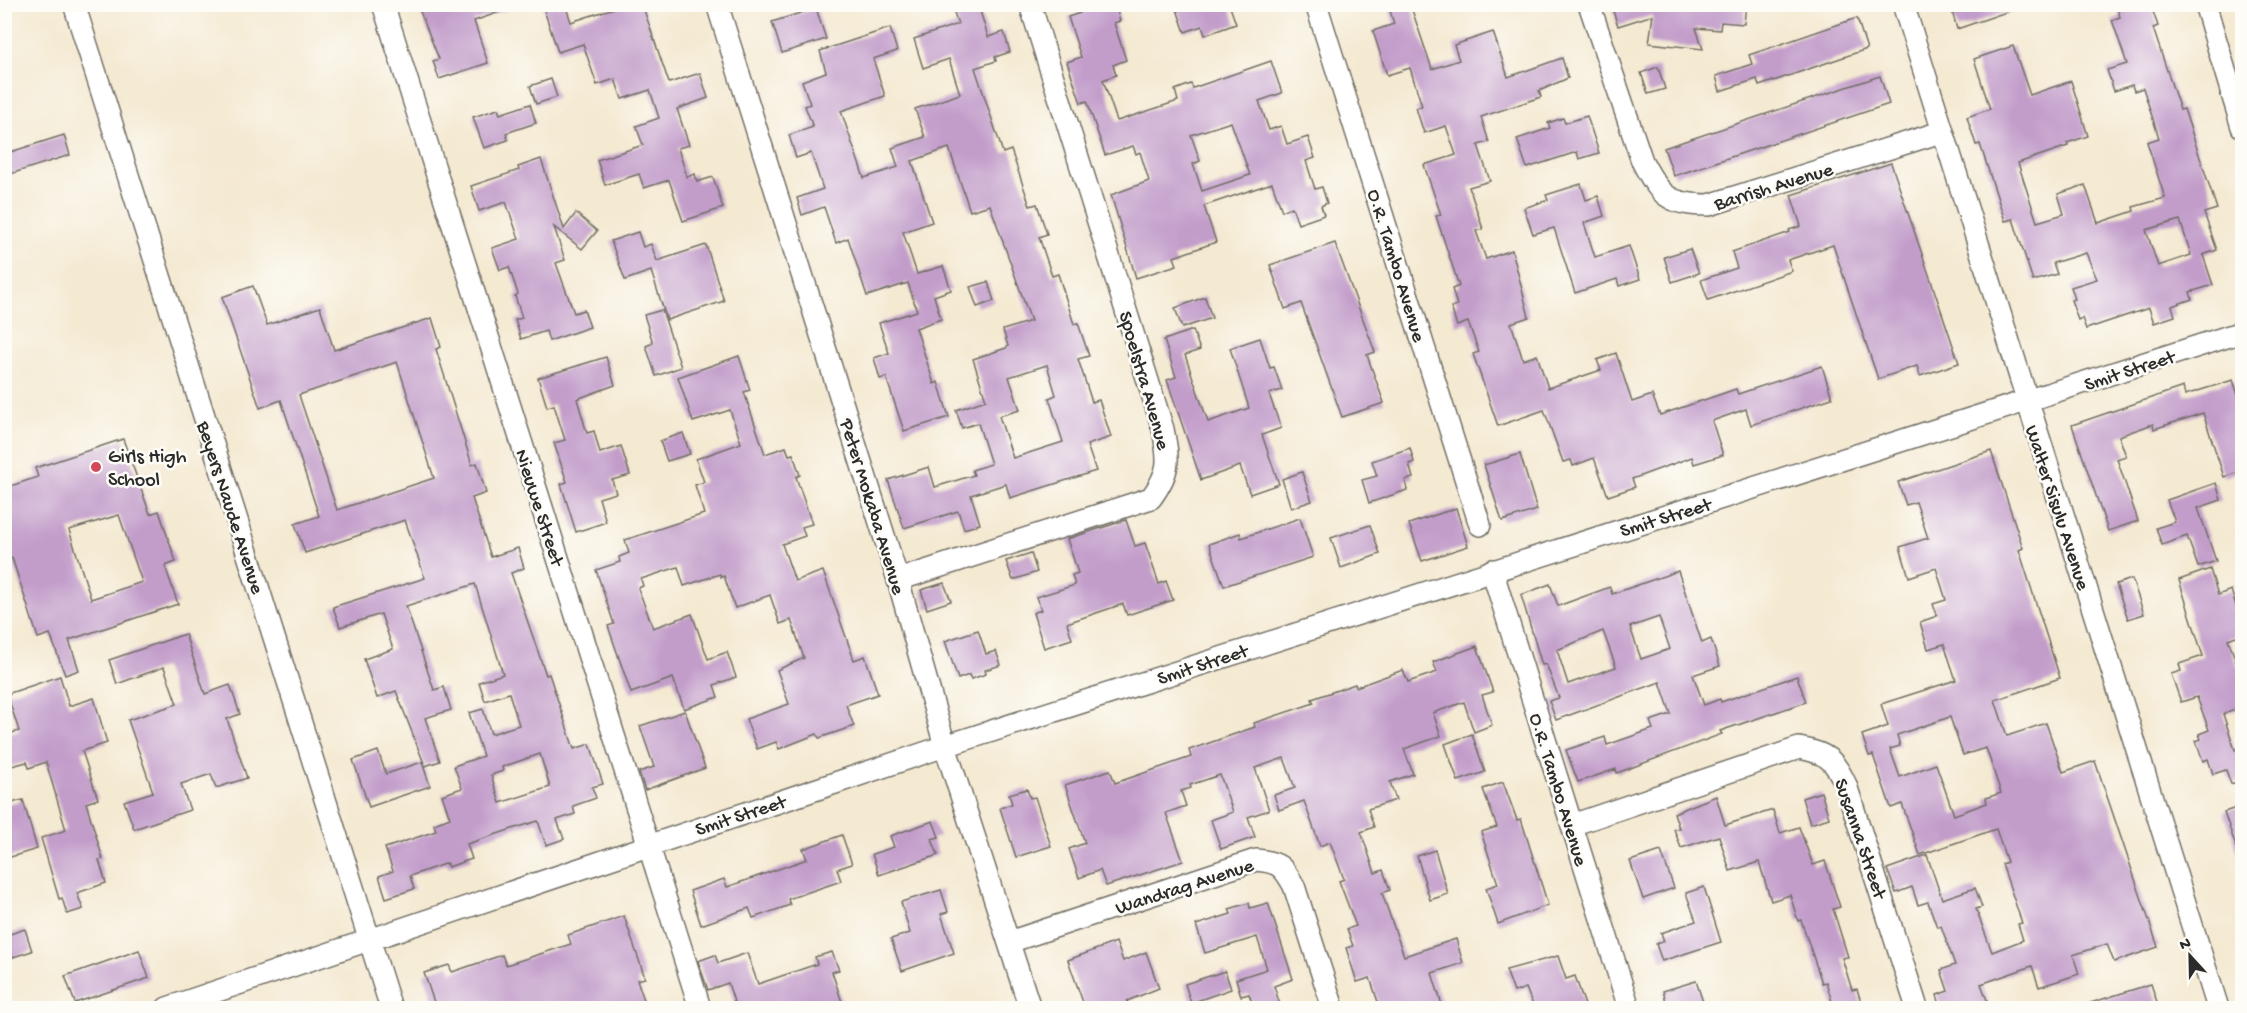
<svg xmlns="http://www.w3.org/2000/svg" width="2247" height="1013" font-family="'Gochi Hand',sans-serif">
	<rect width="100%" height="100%" fill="#fdfcf7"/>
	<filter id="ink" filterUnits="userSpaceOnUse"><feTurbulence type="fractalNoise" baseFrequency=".0167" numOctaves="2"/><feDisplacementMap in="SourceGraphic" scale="12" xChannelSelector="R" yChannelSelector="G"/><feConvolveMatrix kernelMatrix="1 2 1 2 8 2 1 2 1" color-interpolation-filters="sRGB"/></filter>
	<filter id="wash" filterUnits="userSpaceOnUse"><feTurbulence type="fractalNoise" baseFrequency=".008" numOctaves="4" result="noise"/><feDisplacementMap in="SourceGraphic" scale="24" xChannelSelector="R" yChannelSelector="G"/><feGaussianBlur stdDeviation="1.35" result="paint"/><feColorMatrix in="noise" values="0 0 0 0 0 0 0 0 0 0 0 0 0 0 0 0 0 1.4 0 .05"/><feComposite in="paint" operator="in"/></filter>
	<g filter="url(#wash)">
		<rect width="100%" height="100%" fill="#f4e9d1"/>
		<g id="blocks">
			<g fill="#c29dca" fill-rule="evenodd">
				<polygon points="417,4 513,4 514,7 474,21 488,63 439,79 433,61 439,59"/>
				<polygon points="542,4 565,4 571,22 614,8 613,4 642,4 669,83 700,73 708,98 677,109 689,145 678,148 687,177 695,174 697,182 713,177 723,208 683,221 669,180 644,188 639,174 605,185 597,160 643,145 636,126 659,118 650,90 622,99 615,79 597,85 583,44 558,52"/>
				<path d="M951 4H978L988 37 1004 32 1010 52 995 57 996 61 975 68 1003 153 1011 150 1030 206 1037 204 1047 234 1039 237 1052 276 1058 274 1074 324 1078 323 1089 356 1078 359 1092 402 1099 400 1111 437 1087 445 1096 471 1010 498 1006 484 971 495 980 524 964 529 958 511 904 528 888 480 929 467 935 487 974 475 972 470 991 464 978 423 962 428 956 410 986 400 973 359 1006 348 1008 346 1003 330 1031 321 990 205 970 211 949 148 912 161 932 222 903 232 917 274 943 266 951 290 934 296 941 319 916 328 934 384 938 382 949 417 904 431 886 377 880 379 874 358 889 353 879 323 917 311 908 283 867 296 848 238 836 243 824 207 802 215 797 198 823 189 811 153 796 158 789 135 813 127 805 106 810 104 802 81 826 72 820 51 890 28 897 51 873 59 885 96 841 111 864 178 898 167 892 148 925 137 915 109 960 94 949 59 923 68 914 39 958 24ZM1047 365 1056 395 1049 398 1063 442 1013 458 999 416 1020 410 1009 377Z"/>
				<path d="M1077 4H1115L1120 21 1114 23 1126 60 1113 65 1116 75 1103 80 1117 121 1178 101 1175 90 1191 84 1193 88 1271 61 1282 93 1259 101 1269 130 1281 126 1287 144 1308 137 1315 158 1306 161 1315 189 1322 187 1327 203 1321 206 1324 215 1298 224 1292 207 1282 211 1272 183 1204 206 1216 242 1174 257 1177 265 1136 278 1111 195 1149 181 1140 152 1136 154 1133 146 1105 155 1087 101 1081 103 1067 62 1081 57 1068 17 1080 13ZM1231 122 1250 175 1202 191 1193 164 1200 161 1191 135Z"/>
				<polygon points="1175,4 1229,4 1236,24 1205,35 1202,26 1185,32"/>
				<polygon points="1388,4 1410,4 1432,69 1459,60 1454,45 1493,32 1508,77 1562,58 1568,78 1539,91 1541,97 1481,117 1489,142 1478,145 1490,181 1469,187 1483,229 1476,231 1486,259 1512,250 1529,317 1511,323 1523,360 1537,355 1548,388 1601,370 1597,360 1616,353 1632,402 1652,395 1660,415 1736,389 1738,394 1822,366 1832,398 1751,425 1746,409 1712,421 1723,455 1694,464 1692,457 1632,479 1635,487 1608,496 1594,458 1573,466 1571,460 1563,462 1544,410 1498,426 1473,354 1479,352 1468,322 1457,326 1451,307 1457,305 1452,289 1459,286 1436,216 1441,215 1424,165 1456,155 1446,126 1424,133 1416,108 1422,106 1410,68 1387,75 1373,31 1394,24"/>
				<polygon points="1634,4 1677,7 1746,4 1744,24 1721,22 1720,30 1696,28 1703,49 1649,43 1653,15 1618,26 1613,11"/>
				<polygon points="1950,4 2021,4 2021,7 1957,29"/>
				<path d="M2116 4H2143L2144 9 2151 6 2158 26 2153 28 2180 110 2184 109 2217 209 2204 213 2217 250 2203 255 2213 285 2190 292 2192 299 2172 306 2175 316 2154 323 2149 308 2086 329 2082 318 2078 320 2071 300 2075 299 2071 287 2097 279 2086 253 2053 263 2057 274 2033 281 2013 219 2005 221 1980 144 1976 145 1967 117 1990 109 1974 59 2013 46 2030 95 2071 81 2088 136 2067 143 2068 146 2018 163 2037 222 2064 214 2058 194 2085 185 2098 223 2134 211 2133 207 2165 198 2147 142 2159 138 2143 88 2134 91 2132 85 2114 91 2107 70 2127 64 2112 20 2120 17ZM2180 220 2191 255 2158 266 2146 230Z"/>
				<polygon points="816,8 826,39 782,53 772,22"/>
				<polygon points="1857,18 1867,49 1759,86 1757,79 1720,91 1716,76 1752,64 1749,55"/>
				<polygon points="1658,67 1665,89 1648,94 1641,73"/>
				<polygon points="1880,76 1889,104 1674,176 1664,148"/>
				<polygon points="551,79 557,97 536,104 530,86"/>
				<polygon points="530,104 536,123 506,133 508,140 484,148 473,117 498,109 500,114"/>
				<polygon points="1587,116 1599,153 1579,159 1577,152 1527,168 1517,139 1550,128 1548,123 1563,118 1565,123"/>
				<polygon points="64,135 70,155 4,176 4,154"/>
				<polygon points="541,159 564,229 576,213 597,231 582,249 554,227 565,260 556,263 574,313 584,310 590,327 549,341 546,331 521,339 515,320 522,318 515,296 518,294 509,267 500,270 492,248 519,239 506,202 479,211 471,186 519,170 518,167"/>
				<polygon points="1891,163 1959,363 1920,376 1917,366 1878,379 1833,245 1788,260 1792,271 1708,300 1701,280 1737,268 1732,252 1790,232 1789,230 1801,226 1791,195"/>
				<polygon points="1581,184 1586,200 1598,196 1604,216 1584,223 1595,257 1629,246 1640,279 1619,286 1617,279 1575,293 1554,228 1533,234 1524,208 1548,200 1546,195"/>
				<polygon points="638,232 643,247 651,244 657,261 706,245 724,301 667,320 651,271 625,280 611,241"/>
				<polygon points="1335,243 1375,352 1367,355 1384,403 1342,417 1301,303 1285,309 1270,265"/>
				<polygon points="1690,249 1699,273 1672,282 1664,257"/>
				<polygon points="988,282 994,301 977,307 970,287"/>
				<path d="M253 286 267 325 320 307 334 350 432 318 441 347 436 349 472 465 477 463 486 493 472 498 491 557 518 548 524 568 511 573 546 675 549 674 574 749 590 744 603 784 592 787 596 798 573 806 575 814 557 820 564 839 546 845 538 821 509 830 467 844 472 859 448 867 447 863 410 876 414 889 386 898 379 876 393 871 385 848 436 831 434 824 450 818 442 795 462 788 454 766 483 756 469 713 483 709 491 734 519 725 509 693 485 701 479 682 503 674 475 584 406 606 434 690 444 687 451 710 425 718 440 761 425 766 396 691 377 698 364 659 393 649 381 614 340 627 333 607 425 578 405 520 305 553 295 524 319 516 281 400 260 408 222 297ZM397 362 434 478 337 510 299 395ZM540 754 550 787 500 803 491 775 503 771 502 767Z"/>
				<polygon points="1205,297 1212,318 1182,328 1175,308"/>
				<polygon points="662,310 681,367 656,376 646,346 653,343 644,315"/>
				<polygon points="1193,330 1200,350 1185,355 1208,422 1249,408 1230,348 1260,338 1270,368 1274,367 1282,390 1269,394 1281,428 1262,435 1279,484 1250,494 1240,466 1201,480 1167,380 1176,377 1164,340"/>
				<polygon points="739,356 750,390 744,392 765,454 786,447 789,455 793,454 800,475 796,477 812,524 802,527 805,536 782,544 795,581 823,571 854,660 865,656 878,694 846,705 854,726 819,738 817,734 779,749 776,742 757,749 746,719 789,704 777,670 804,658 791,620 780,624 770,595 735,608 724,576 721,577 720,574 684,586 678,567 641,579 643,586 638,588 653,628 692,614 708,659 727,652 736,677 714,685 718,697 684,709 673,678 631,693 608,626 614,624 596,570 620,562 619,557 629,553 625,540 704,514 695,485 704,482 696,459 741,443 730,410 693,422 678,377"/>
				<polygon points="606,357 615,385 577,399 587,433 594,431 600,453 621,446 630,475 612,480 616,493 599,498 606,522 576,532 561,484 567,482 554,443 565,440 554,405 547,407 538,378"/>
				<polygon points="2233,380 2242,407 2242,471 2224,477 2203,413 2154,429 2153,424 2119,436 2126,456 2117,459 2138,521 2108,531 2072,425 2183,387 2185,395"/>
				<polygon points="683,433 690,454 667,461 660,441"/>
				<path d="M123 439 150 514 159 511 176 562 165 566 178 604 69 640 79 670 65 675 50 634 38 638 12 558 4 560V488L38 477 35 468ZM119 515 142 582 91 599 69 530Z"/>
				<polygon points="1410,448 1414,462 1409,464 1413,478 1405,480 1407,490 1369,503 1362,480 1377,476 1372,461"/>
				<path d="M1991 451 2023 548 2019 550 2060 678 1995 700 2007 736 2046 723 2063 772 2095 761 2158 947 2114 962 2107 944 2073 955 2079 974 2039 987 2032 966 1981 984 1990 1008H1941L1937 995 1948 991 1941 970 1955 965 1941 926 1937 927 1928 902 1918 905 1912 887 1896 893 1887 869 1927 855 1942 899 1975 888 1982 907 1976 909 1992 952 2023 940 2018 924 2022 923 2002 864 2007 862 1996 829 1920 855 1902 804 1891 808 1873 755 1869 756 1862 735 1888 726 1881 704 1956 680 1944 644 1928 649 1920 622 1937 616 1933 604 1946 600 1936 568 1909 577 1900 547 1928 538 1916 502 1906 505 1898 482ZM1950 717 1963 755 1986 748 2001 793 1986 798 1987 803 1954 815 1936 764 1900 777 1890 749 1900 746 1897 735Z"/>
				<polygon points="1520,454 1537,510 1502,521 1484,465"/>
				<polygon points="1302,472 1312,501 1291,508 1282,479"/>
				<polygon points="2216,483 2221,500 2198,508 2216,561 2198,567 2187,536 2162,545 2156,528 2175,522 2167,500"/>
				<polygon points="1456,508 1468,546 1422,561 1409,524"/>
				<polygon points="1300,518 1313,557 1224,586 1209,544 1240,533 1241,538"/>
				<polygon points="1126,520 1135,546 1145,543 1159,584 1166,581 1173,600 1127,615 1123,604 1067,623 1072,639 1044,648 1033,613 1041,610 1036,597 1075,585 1072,575 1078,573 1067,539"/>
				<polygon points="1370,525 1380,554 1341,568 1331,538"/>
				<polygon points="1031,553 1037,572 1013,580 1006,561"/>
				<polygon points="2210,569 2218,595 2231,590 2242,625 2242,634 2228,639 2238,667 2242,665 2242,708 2223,714 2235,750 2242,747 2242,780 2231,784 2226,770 2213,774 2208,759 2203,761 2196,741 2201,739 2199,734 2209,730 2197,697 2181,702 2171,674 2181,671 2179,664 2203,656 2179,580"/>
				<path d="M1678 571 1702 643 1711 639 1720 666 1693 675 1704 705 1720 699 1721 702 1797 676 1806 702 1720 731 1722 734 1617 773 1616 769 1578 782 1566 750 1605 737 1607 745 1653 729 1650 721 1671 714 1660 682 1556 720 1549 701 1559 698 1546 664 1542 665 1521 595 1550 584 1558 606 1610 587 1612 594ZM1659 617 1670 649 1641 659 1630 627ZM1603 631 1616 667 1568 684 1557 650Z"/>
				<polygon points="2132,579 2144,614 2128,619 2116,584"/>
				<polygon points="944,583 951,601 927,609 921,590"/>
				<polygon points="978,630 986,654 996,651 1001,665 985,670 986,674 971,679 969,675 958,679 945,641"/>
				<polygon points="185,634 205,694 230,685 240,714 227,719 247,778 216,788 211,774 181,784 190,810 134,829 124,801 153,792 128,720 177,704 164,667 117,684 109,660"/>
				<polygon points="1477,646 1493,692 1482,695 1492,725 1474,732 1464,702 1433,713 1441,736 1404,749 1413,774 1390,782 1396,800 1368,809 1374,827 1361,832 1375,873 1383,870 1390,890 1382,893 1404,956 1456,939 1463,963 1432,973 1443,1008 1380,1008 1370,978 1357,982 1346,948 1353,946 1347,929 1356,926 1339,881 1344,879 1330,842 1320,846 1304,801 1279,810 1274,795 1295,788 1284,758 1255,768 1269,810 1248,817 1255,837 1221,849 1211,820 1233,812 1220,775 1190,785 1191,788 1181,791 1186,806 1166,813 1183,861 1106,886 1100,870 1079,878 1069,849 1085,843 1065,785 1110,770 1115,783 1191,757 1189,750 1255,727 1254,723 1314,703 1312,699 1355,684 1356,687 1403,670 1408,682 1437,672 1433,662"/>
				<polygon points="60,676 69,706 94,698 107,743 82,751 98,799 86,803 103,859 99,860 106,883 77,893 83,909 67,914 62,898 59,899 41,838 66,830 46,762 29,768 27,762 4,768 4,735 19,731 7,694"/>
				<polygon points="685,711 705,768 645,790 639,772 654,767 640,726"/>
				<polygon points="1472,734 1485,772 1458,781 1445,744"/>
				<polygon points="378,751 386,774 422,762 430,786 369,807 353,760"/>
				<polygon points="1503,782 1517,820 1521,819 1548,905 1498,924 1486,888 1498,884 1481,832 1497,827 1483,789"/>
				<polygon points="1027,789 1030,798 1035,797 1051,846 1016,857 1000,808 1012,804 1009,794"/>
				<polygon points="1821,792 1829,818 1810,824 1802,798"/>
				<polygon points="1716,796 1725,825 1773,810 1780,833 1799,827 1813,865 1825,861 1840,907 1833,909 1848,957 1842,958 1852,990 1857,989 1863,1008 1834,1008 1826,982 1822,983 1801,920 1798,921 1790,895 1771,901 1759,862 1730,871 1719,836 1681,848 1674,829 1679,828 1674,813"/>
				<polygon points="23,800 37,849 4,859 4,805"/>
				<polygon points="2242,806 2242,858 2240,858 2224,812"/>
				<polygon points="933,821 939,837 932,839 938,855 879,875 872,854 894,847 890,836"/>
				<polygon points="842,835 852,864 837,869 841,881 788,899 790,905 753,918 749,908 701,925 690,891 724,879 727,887 807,859 803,849"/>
				<polygon points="1435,850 1448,894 1430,900 1417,856"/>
				<polygon points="1661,851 1674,888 1643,899 1630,861"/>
				<polygon points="1704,887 1721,942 1662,961 1656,944 1664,941 1661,933 1696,921 1686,893"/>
				<polygon points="941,890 948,912 941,914 954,953 902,971 891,939 910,933 901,902"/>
				<polygon points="1249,903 1250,908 1268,903 1293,979 1274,986 1281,1008 1254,1008 1249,994 1241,996 1236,979 1267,969 1257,937 1205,953 1196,925 1231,914 1229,909"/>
				<polygon points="624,916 645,978 637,980 647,1008 522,1008 521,1004 506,1008 436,1008 424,973 449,965 452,972 502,955 506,965 571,944 568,935"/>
				<polygon points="25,929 32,951 4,960 4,936"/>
				<polygon points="1116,942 1123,961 1146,952 1159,988 1127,1001 1129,1008 1085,1008 1068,960"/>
				<polygon points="139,950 149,978 75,1003 65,976"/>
				<polygon points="832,952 839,970 832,972 844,1008 736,1008 728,983 708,990 698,961 715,955 718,963 747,953 758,984 817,964 815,957"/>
				<polygon points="1558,956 1566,979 1575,976 1586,1008 1534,1008 1526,988 1514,992 1506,970"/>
				<polygon points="1225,971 1231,989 1191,1003 1185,984"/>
				<polygon points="1696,981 1705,1008 1668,1008 1663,991"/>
				<polygon points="2151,984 2159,1008 2085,1008 2084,1005"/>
			</g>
		</g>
	</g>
	<g filter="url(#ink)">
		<use href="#blocks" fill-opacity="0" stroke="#716e65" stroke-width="1.5"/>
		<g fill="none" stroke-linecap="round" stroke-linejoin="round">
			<defs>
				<g id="minor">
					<polyline points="74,4 391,1008"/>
					<polyline points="383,4 700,1008"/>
					<polyline points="717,4 898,580 945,746 1030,1008"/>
					<polyline points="1316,4 1480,525"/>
					<path d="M1589 4 1642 161C1660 196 1669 205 1709 205L1941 132"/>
					<polyline points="1903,4 2218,1008"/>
					<polyline points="2205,4 2242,127"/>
					<polyline points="1492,570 1629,1008"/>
					<path d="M898 580 1151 498C1171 471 1169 460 1163 429L1030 4"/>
					<path d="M1572 825 1799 748C1827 753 1834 759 1846 785L1917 1008"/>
					<path d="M1009 942 1256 860C1279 862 1283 866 1294 886L1333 1008"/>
					<polyline points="167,1008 945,746 2242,332"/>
				</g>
			</defs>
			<use href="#minor" stroke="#716e65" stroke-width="24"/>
			<use href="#minor" stroke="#fff" stroke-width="21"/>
		</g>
	</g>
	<circle fill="#d1495b" stroke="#fdfcf7" stroke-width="2" cx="96" cy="467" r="6"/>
	<g text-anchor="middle" stroke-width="5" stroke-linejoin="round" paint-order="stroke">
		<g font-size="20" fill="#2b2b2b" stroke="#fdfcf7">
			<text transform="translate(1773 185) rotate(-17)" y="7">Barrish Avenue</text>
			<text transform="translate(1398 265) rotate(73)" y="7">O.R. Tambo Avenue</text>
			<text transform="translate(2129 369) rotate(-18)" y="7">Smit Street</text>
			<text transform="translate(1146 380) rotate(74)" y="7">Spoelstra Avenue</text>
			<text transform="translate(874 506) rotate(73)" y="7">Peter Mokaba Avenue</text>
			<text transform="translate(232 507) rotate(72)" y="7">Beyers Naude Avenue</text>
			<text transform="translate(541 507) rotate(72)" y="7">Nieuwe Street</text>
			<text transform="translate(2059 507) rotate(72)" y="7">Walter Sisulu Avenue</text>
			<text transform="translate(1665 516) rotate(-17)" y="7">Smit Street</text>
			<text transform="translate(1202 663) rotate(-18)" y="7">Smit Street</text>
			<text transform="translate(1560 789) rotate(73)" y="7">O.R. Tambo Avenue</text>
			<text transform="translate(740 814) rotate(-18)" y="7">Smit Street</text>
			<text transform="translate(1862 838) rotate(71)" y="7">Susanna Street</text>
			<text transform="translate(1184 885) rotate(-18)" y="7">Wandrag Avenue</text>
		</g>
		<g font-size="20" fill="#2b2b2b" stroke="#fdfcf7" text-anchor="start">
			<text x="108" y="462">Girls High<tspan x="108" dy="23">School</tspan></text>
		</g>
	</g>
	<rect width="2247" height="1013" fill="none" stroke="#fdfcf7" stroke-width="24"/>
	<g transform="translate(2190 956) rotate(338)" stroke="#fdfcf7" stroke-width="4.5" paint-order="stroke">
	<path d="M0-4.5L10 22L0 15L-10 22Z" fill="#2b2b2b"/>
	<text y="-9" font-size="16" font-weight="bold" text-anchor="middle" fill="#2b2b2b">N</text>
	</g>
</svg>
